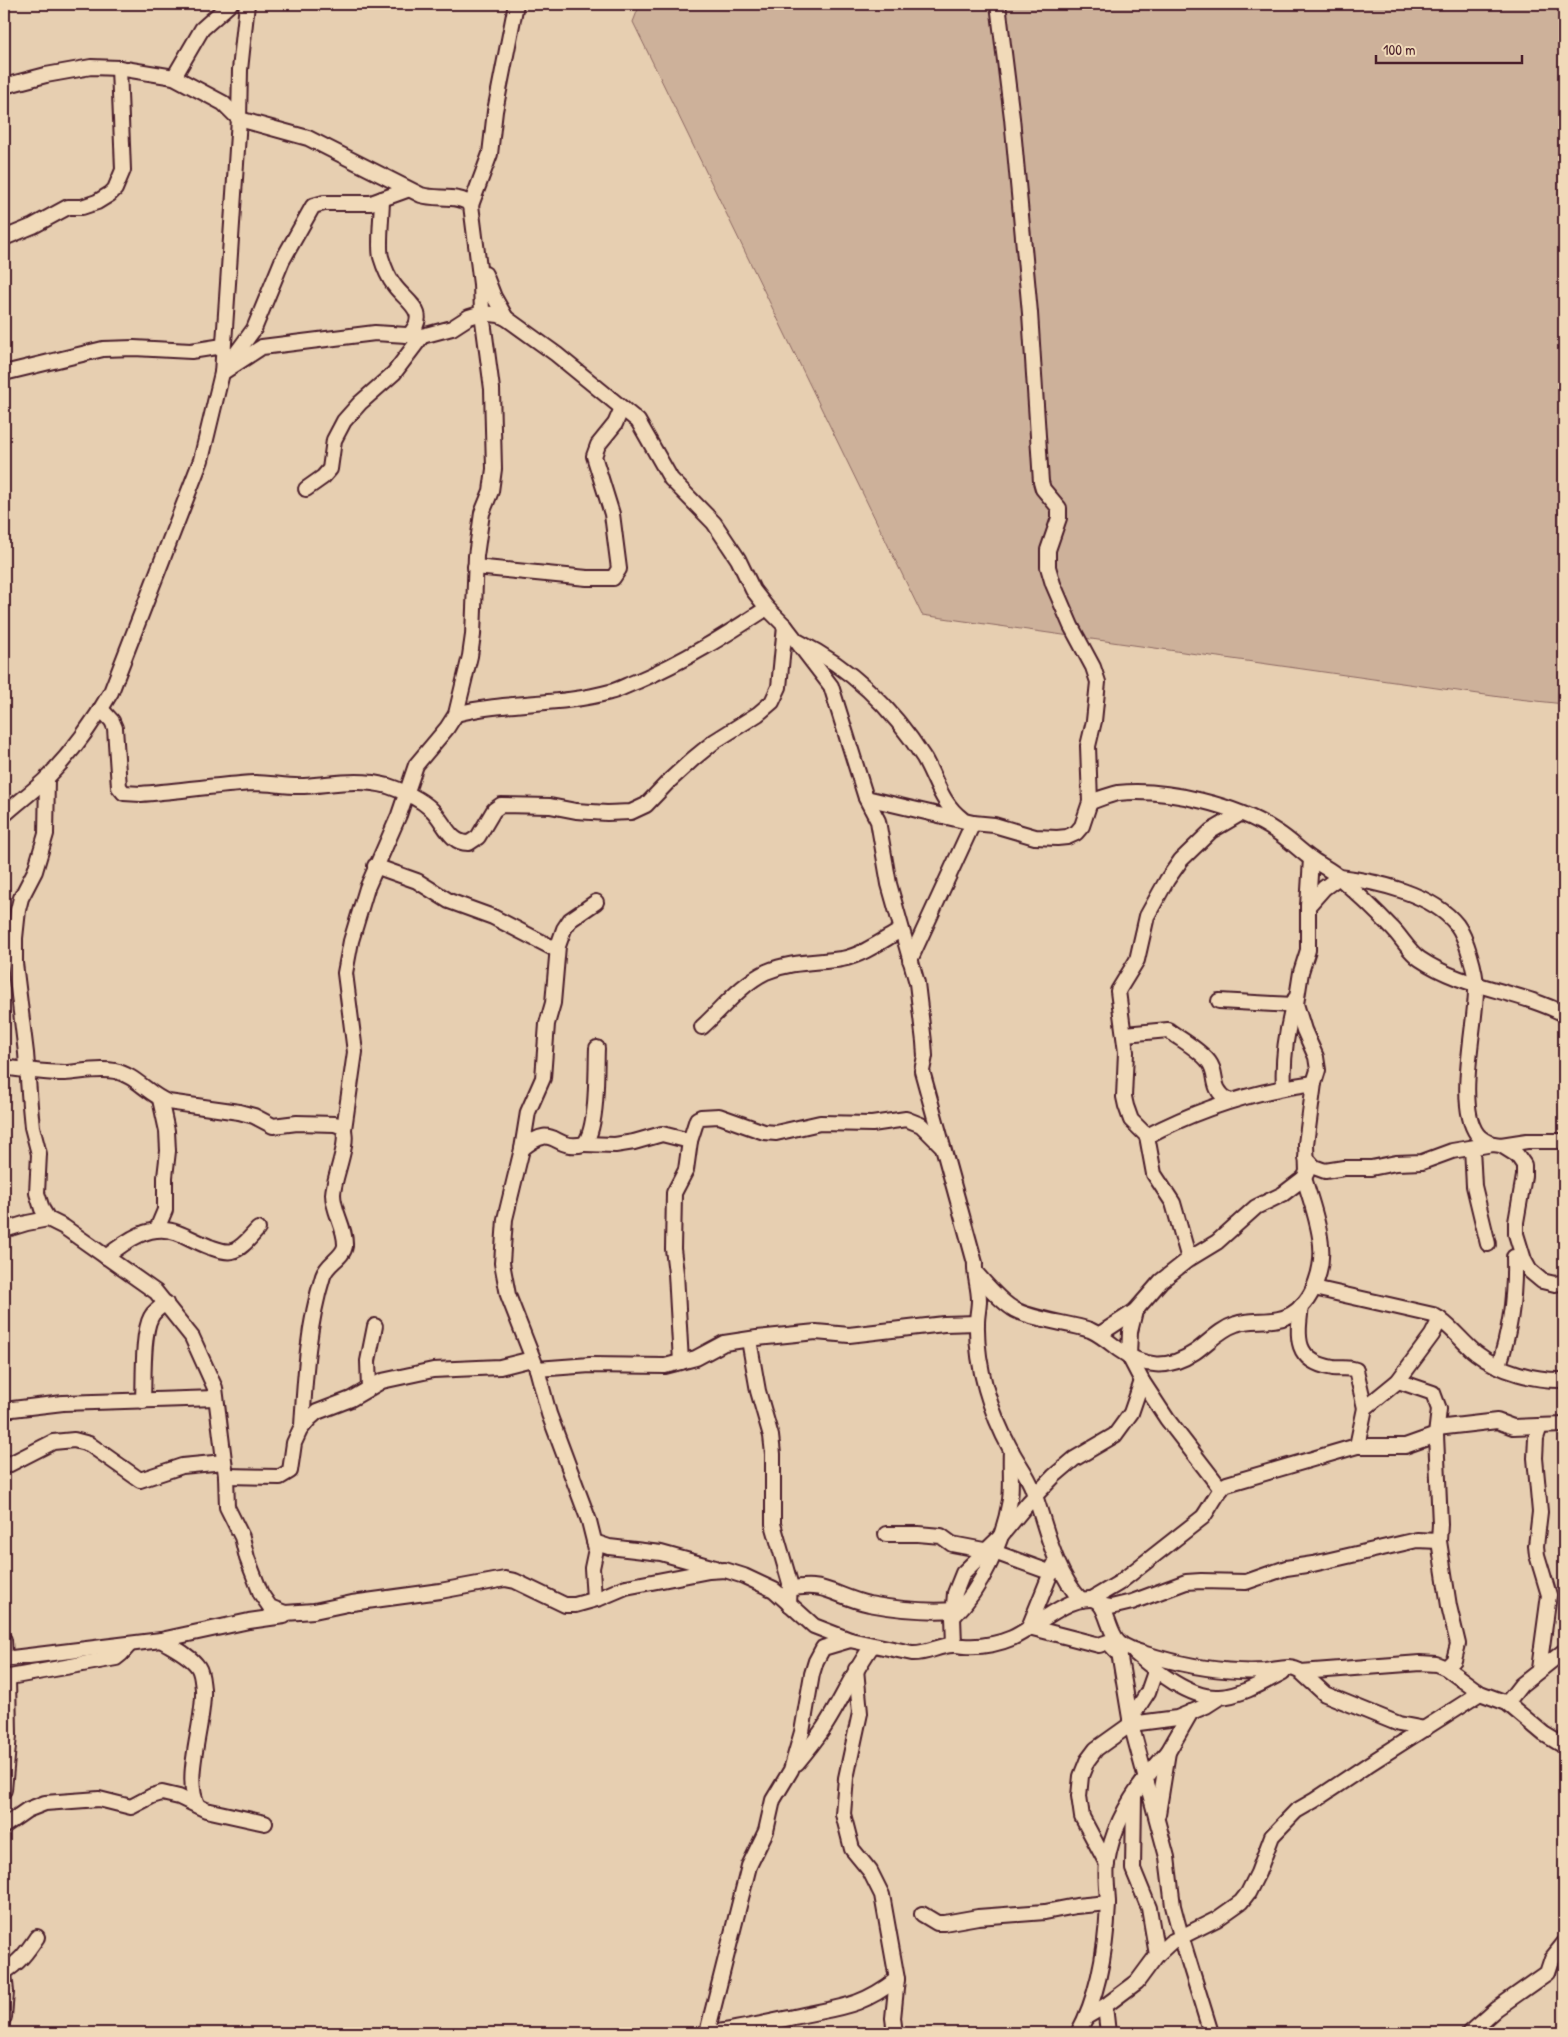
<svg xmlns="http://www.w3.org/2000/svg" width="1568" height="2037" font-family="'Patrick Hand',sans-serif">
	<rect width="100%" height="100%" fill="#e7cfb1"/>
	<filter id="ink" filterUnits="userSpaceOnUse"><feTurbulence type="fractalNoise" baseFrequency=".02" numOctaves="2"/><feDisplacementMap in="SourceGraphic" scale="10" xChannelSelector="R" yChannelSelector="G"/><feConvolveMatrix kernelMatrix="1 2 1 2 8 2 1 2 1" color-interpolation-filters="sRGB"/></filter>
	<g filter="url(#ink)">
		<polygon fill="#cdb19a" stroke="#8c6862" points="640,4 1564,4 1564,704 1500,697 922,615 633,22"/>
		<g fill="none" stroke-linecap="round" stroke-linejoin="round">
			<defs>
				<g id="minor">
					<polyline points="174,77 202,29 230,4"/>
					<path d="M4 86 46 75 91 67 119 68 174 77 223 103 239 119 308 138 421 195C437 200 459 194 471 205L481 284 482 313 492 389 494 469 491 491 482 513 476 556 473 635 470 656 456 714 447 728 416 765 399 815 367 888 351 941 345 973 355 1052 344 1129"/>
					<path d="M382 199C382 213 378 246 381 257 384 267 388 277 394 285 406 302 431 312 409 335"/>
					<polyline points="471,205 490,154 495,111 516,4"/>
					<polyline points="4,238 33,226 68,207 82,207 97,202 110,194 115,189 123,170 119,68"/>
					<polyline points="485,274 494,297 506,318"/>
					<polyline points="227,366 254,329 282,261 313,206 324,203 371,203 407,190"/>
					<polyline points="4,373 103,349 134,348 191,351 223,346"/>
					<path d="M222 373 262 347 375 333 422 336 452 328 469 317 482 313 499 315 506 318 556 354 638 421 671 479 714 523 738 559 753 590 767 608 785 626 831 686 866 798 878 821 889 884 917 983 924 1042 925 1056 922 1071 975 1263C974 1275 979 1287 979 1300 979 1308 977 1315 977 1323 976 1366 990 1412 1011 1450 1018 1464 1028 1475 1033 1490 1047 1528 1053 1569 1081 1600"/>
					<polyline points="306,489 323,477 330,469 334,440 344,421 360,403 394,373 422,336"/>
					<polyline points="475,567 587,578 613,578 619,569 612,514 594,456 598,445 615,424 622,408"/>
					<path d="M799 642C851 668 893 709 924 758 937 781 941 803 962 819"/>
					<path d="M101 709 112 721 115 728 119 787 124 793 141 794C179 791 217 785 255 783 271 783 288 787 304 786 333 784 359 778 388 786 403 791 419 798 431 809 444 820 449 844 469 843L478 837 494 810 501 805 550 806 576 811 607 813 631 812 646 805 669 781 693 759 715 741 758 714 772 702 779 687 785 626"/>
					<path d="M456 714C506 701 559 706 610 692 619 690 629 684 638 681 683 662 726 635 767 608"/>
					<polyline points="47,778 46,834 35,871 21,898 18,910 15,938 15,963 26,1053 30,1106 32,1127 39,1154 37,1193 42,1209 48,1219"/>
					<polyline points="866,798 973,823 994,825 1035,837 1057,838 1067,837 1076,833 1082,826 1090,802 1088,746 1094,721 1098,682 1093,667 1071,626 1053,584 1048,567 1048,550 1059,518 1059,508 1043,489 1041,482 1030,313 1012,118 998,4"/>
					<path d="M1090 802C1099 799 1109 795 1118 793 1165 788 1238 805 1277 832 1290 840 1300 851 1313 860 1322 866 1333 871 1341 879 1358 894 1375 910 1390 926 1401 936 1408 951 1420 959 1464 989 1518 990 1564 1014"/>
					<path d="M4 815C18 802 35 790 48 777 72 752 94 722 111 692L201 460 222 373 239 119 240 70 247 4"/>
					<polyline points="375,866 417,881 449,901 493,917 557,950"/>
					<path d="M1308 906 1324 888 1339 877C1376 881 1433 894 1457 925 1466 937 1476 972 1476 987 1477 1022 1455 1104 1477 1134 1481 1139 1487 1142 1493 1144"/>
					<polyline points="910,960 973,823"/>
					<polyline points="1219,1001 1294,1005"/>
					<path d="M702 1027C722 1009 741 984 766 972 792 961 815 963 842 959 863 955 883 940 901 930"/>
					<path d="M1125 1034 1168 1030C1181 1040 1199 1049 1209 1062 1219 1075 1209 1087 1228 1100"/>
					<path d="M4 1067C24 1070 44 1073 65 1073 81 1072 98 1068 115 1071 135 1075 149 1095 168 1102L239 1112 254 1116 273 1126 297 1123 335 1124 343 1127C350 1143 334 1176 333 1194 333 1212 346 1228 345 1246 343 1258 327 1263 323 1276 308 1324 305 1376 302 1426"/>
					<path d="M1284 1087C1282 1056 1287 1028 1295 999"/>
					<path d="M1147 1136C1200 1108 1254 1091 1314 1083"/>
					<polyline points="584,1144 615,1145 634,1142 662,1134 690,1141"/>
					<polyline points="1501,1145 1527,1141 1564,1141"/>
					<polyline points="1472,1148 1474,1186 1488,1244"/>
					<path d="M522 1149C556 1120 552 1152 584 1144 598 1129 596 1070 597 1048"/>
					<polyline points="1306,1158 1314,1167 1325,1171 1344,1168 1371,1168 1396,1163 1422,1162 1452,1151 1493,1144 1501,1145 1517,1155 1524,1165 1524,1176 1516,1222 1516,1234 1524,1260 1530,1271 1542,1281 1555,1284 1564,1282"/>
					<polyline points="157,1229 165,1210 165,1177 168,1151 167,1131 160,1099"/>
					<polyline points="4,1230 27,1223 48,1219 64,1227 156,1292 192,1337 215,1388 226,1476 227,1507 242,1537 247,1558 261,1594 270,1607 285,1613"/>
					<path d="M106 1257C126 1241 151 1222 178 1233 189 1237 199 1243 210 1247 216 1249 225 1253 232 1251 242 1249 251 1236 258 1229"/>
					<polyline points="1189,1259 1173,1203 1154,1174 1147,1136 1131,1120 1126,1106 1124,1097 1126,1052 1118,991 1137,960 1147,916 1167,880 1181,860 1211,831 1240,814"/>
					<path d="M976 1273C987 1285 998 1299 1012 1308 1028 1319 1069 1323 1090 1330 1101 1335 1109 1342 1118 1349 1144 1368 1168 1370 1195 1352 1208 1343 1220 1329 1236 1324 1252 1318 1272 1324 1288 1316 1315 1303 1325 1265 1320 1237 1317 1217 1310 1198 1304 1178"/>
					<path d="M1314 1288 1433 1315C1450 1324 1461 1341 1476 1353 1499 1371 1536 1381 1564 1380"/>
					<path d="M1301 1306C1297 1338 1294 1361 1333 1368 1340 1369 1349 1367 1356 1370L1365 1408"/>
					<polyline points="1100,1334 1135,1311"/>
					<polyline points="749,1340 758,1391 771,1436 773,1454 773,1524 790,1583 789,1604"/>
					<polyline points="681,1362 676,1273 673,1249 674,1193 686,1170 690,1141 697,1119 701,1117 719,1116 764,1132 776,1133 820,1123 872,1124 906,1119 921,1125 941,1145"/>
					<path d="M1499 1365C1511 1329 1515 1294 1514 1257"/>
					<polyline points="537,1369 590,1365 665,1366 696,1358 724,1343 757,1338 816,1332 849,1335 944,1324 977,1323"/>
					<polyline points="1398,1381 1433,1393 1439,1409 1436,1435 1440,1524 1439,1541 1449,1606 1458,1644 1454,1660 1446,1668"/>
					<polyline points="369,1388 368,1361 375,1326"/>
					<path d="M143 1401C144 1381 142 1333 151 1317 154 1311 160 1307 166 1303"/>
					<polyline points="4,1410 63,1403 216,1398"/>
					<polyline points="1437,1428 1497,1421 1513,1427 1564,1425"/>
					<polyline points="1357,1446 1365,1408 1398,1381 1432,1335 1440,1319"/>
					<polyline points="4,1467 53,1442 74,1440 89,1444 140,1480 182,1466 224,1462"/>
					<polyline points="226,1476 280,1477 290,1471 294,1443 300,1430 309,1419 317,1412 351,1399 382,1381 433,1370 500,1367 532,1359"/>
					<polyline points="1221,1489 1167,1419 1142,1381 1129,1356 1130,1332 1135,1311 1161,1281 1189,1259 1217,1242 1256,1207 1283,1194 1304,1178 1307,1172 1306,1144 1314,1083 1318,1070 1316,1057 1304,1030 1296,1004 1301,972 1308,950 1308,906 1311,859"/>
					<polyline points="886,1534 918,1534 941,1536 952,1544 994,1552 1052,1573"/>
					<polyline points="594,1542 609,1547 661,1553 715,1568"/>
					<polyline points="1054,1565 1029,1627 1099,1645 1108,1642 1118,1653"/>
					<path d="M790 1589C825 1581 836 1597 869 1604 896 1609 926 1612 954 1610"/>
					<polyline points="594,1599 592,1568 596,1549 589,1521 549,1414 537,1369 508,1295 502,1263 505,1219 522,1149 528,1112 543,1078 547,1024 553,1003 558,946 564,929 570,920 596,902"/>
					<path d="M1092 1599 1119 1583 1203 1517C1210 1508 1219 1488 1227 1484L1357 1446H1405L1436 1435"/>
					<polyline points="1101,1605 1111,1607 1132,1602 1186,1582 1201,1581 1246,1582 1286,1568 1313,1564 1417,1540 1439,1541"/>
					<path d="M953 1617C982 1588 1003 1542 1010 1500 1012 1484 1010 1466 1011 1450"/>
					<polyline points="4,1640 5,1659"/>
					<path d="M161 1640C172 1647 190 1655 198 1667 202 1673 202 1682 203 1689 205 1723 182 1778 198 1806"/>
					<polyline points="1117,1640 1131,1724 1167,1857 1173,1906 1181,1936 1211,2033"/>
					<polyline points="954,1644 953,1617 955,1593 963,1573 999,1538 1029,1502 1054,1476 1074,1459 1115,1435 1131,1413 1142,1381"/>
					<path d="M1135 1653C1156 1671 1190 1699 1219 1697 1241 1696 1264 1682 1283 1672"/>
					<path d="M4 1659 161 1640 249 1621 284 1616 285 1613 314 1611 352 1603 440 1591 505 1579 515 1581 565 1605H575L600 1598 626 1587 709 1571 725 1570 744 1576 774 1590 814 1626 850 1640 912 1653C927 1654 939 1645 953 1645 956 1644 960 1646 964 1646 980 1647 998 1644 1012 1638 1035 1628 1063 1599 1090 1599 1107 1599 1107 1630 1118 1641 1127 1650 1143 1653 1156 1657 1191 1667 1228 1673 1265 1671 1278 1670 1289 1664 1301 1672L1420 1663 1436 1664 1446 1668 1480 1693 1507 1703 1544 1734 1564 1746"/>
					<polyline points="856,1669 860,1713 846,1778 843,1814 852,1849 870,1871 882,1895 897,1979 893,2018 895,2033"/>
					<polyline points="1539,1669 1549,1595 1537,1555 1536,1546 1540,1512 1535,1458 1536,1438 1540,1426"/>
					<polyline points="1301,1672 1325,1694 1399,1724 1425,1729"/>
					<polyline points="4,1678 116,1658 121,1654 130,1644"/>
					<polyline points="1507,1703 1521,1685 1564,1651"/>
					<polyline points="1130,1720 1148,1692 1156,1669"/>
					<path d="M797 1763C806 1752 815 1741 823 1729 841 1702 853 1672 872 1646"/>
					<polyline points="4,1790 9,1735 8,1677"/>
					<polyline points="1134,1796 1133,1869 1149,1908 1157,1955"/>
					<polyline points="1158,1814 1168,1752 1191,1712"/>
					<polyline points="4,1826 27,1810 45,1803 99,1799 131,1807 152,1796 162,1793 179,1797 206,1810 265,1823"/>
					<polyline points="1107,1864 1082,1817 1079,1796 1081,1776 1087,1761 1096,1749 1131,1724 1177,1718 1206,1706 1220,1697"/>
					<polyline points="922,1914 937,1923 944,1923 978,1917 1045,1912 1076,1906 1108,1903"/>
					<path d="M4 1972C19 1963 27 1952 37 1937"/>
					<polyline points="4,1973 6,1992 4,2017"/>
					<polyline points="1105,2006 1108,2033"/>
					<polyline points="1088,2016 1105,2006 1137,1982 1157,1955 1171,1942 1217,1919 1241,1902 1248,1893 1258,1873 1272,1836 1296,1811 1315,1800 1369,1764 1480,1693"/>
					<polyline points="707,2033 749,1866 766,1831 773,1800 791,1770 802,1732 812,1674 816,1661 823,1648 850,1640"/>
					<path d="M711 2033C739 2029 766 2023 794 2017 838 2007 860 2008 897 1979"/>
					<path d="M1078 2033C1099 1995 1106 1948 1108 1905 1108 1891 1105 1877 1107 1863 1113 1820 1139 1783 1168 1752"/>
					<polyline points="1469,2033 1496,2009 1547,1973 1552,1958 1564,1943"/>
				</g>
			</defs>
			<use href="#minor" stroke="#4a1f2b" stroke-width="18"/>
			<use href="#minor" stroke="#f1dab9" stroke-width="14"/>
		</g>
	</g>
	<rect width="1568" height="2037" fill="none" stroke="#f1dab9" stroke-width="20"/>
	<rect x="10" y="10" width="1548" height="2017" fill="none" stroke="#4a1f2b" stroke-width="2" filter="url(#ink)"/>
	<path d="M1376 55v8h146v-8" fill="none" stroke="#4a1f2b" stroke-width="2.5"/>
	<text x="1383" y="55" font-size="15" fill="#4a1f2b" stroke="#f1dab9" stroke-width="4" paint-order="stroke">100 m</text>
</svg>
